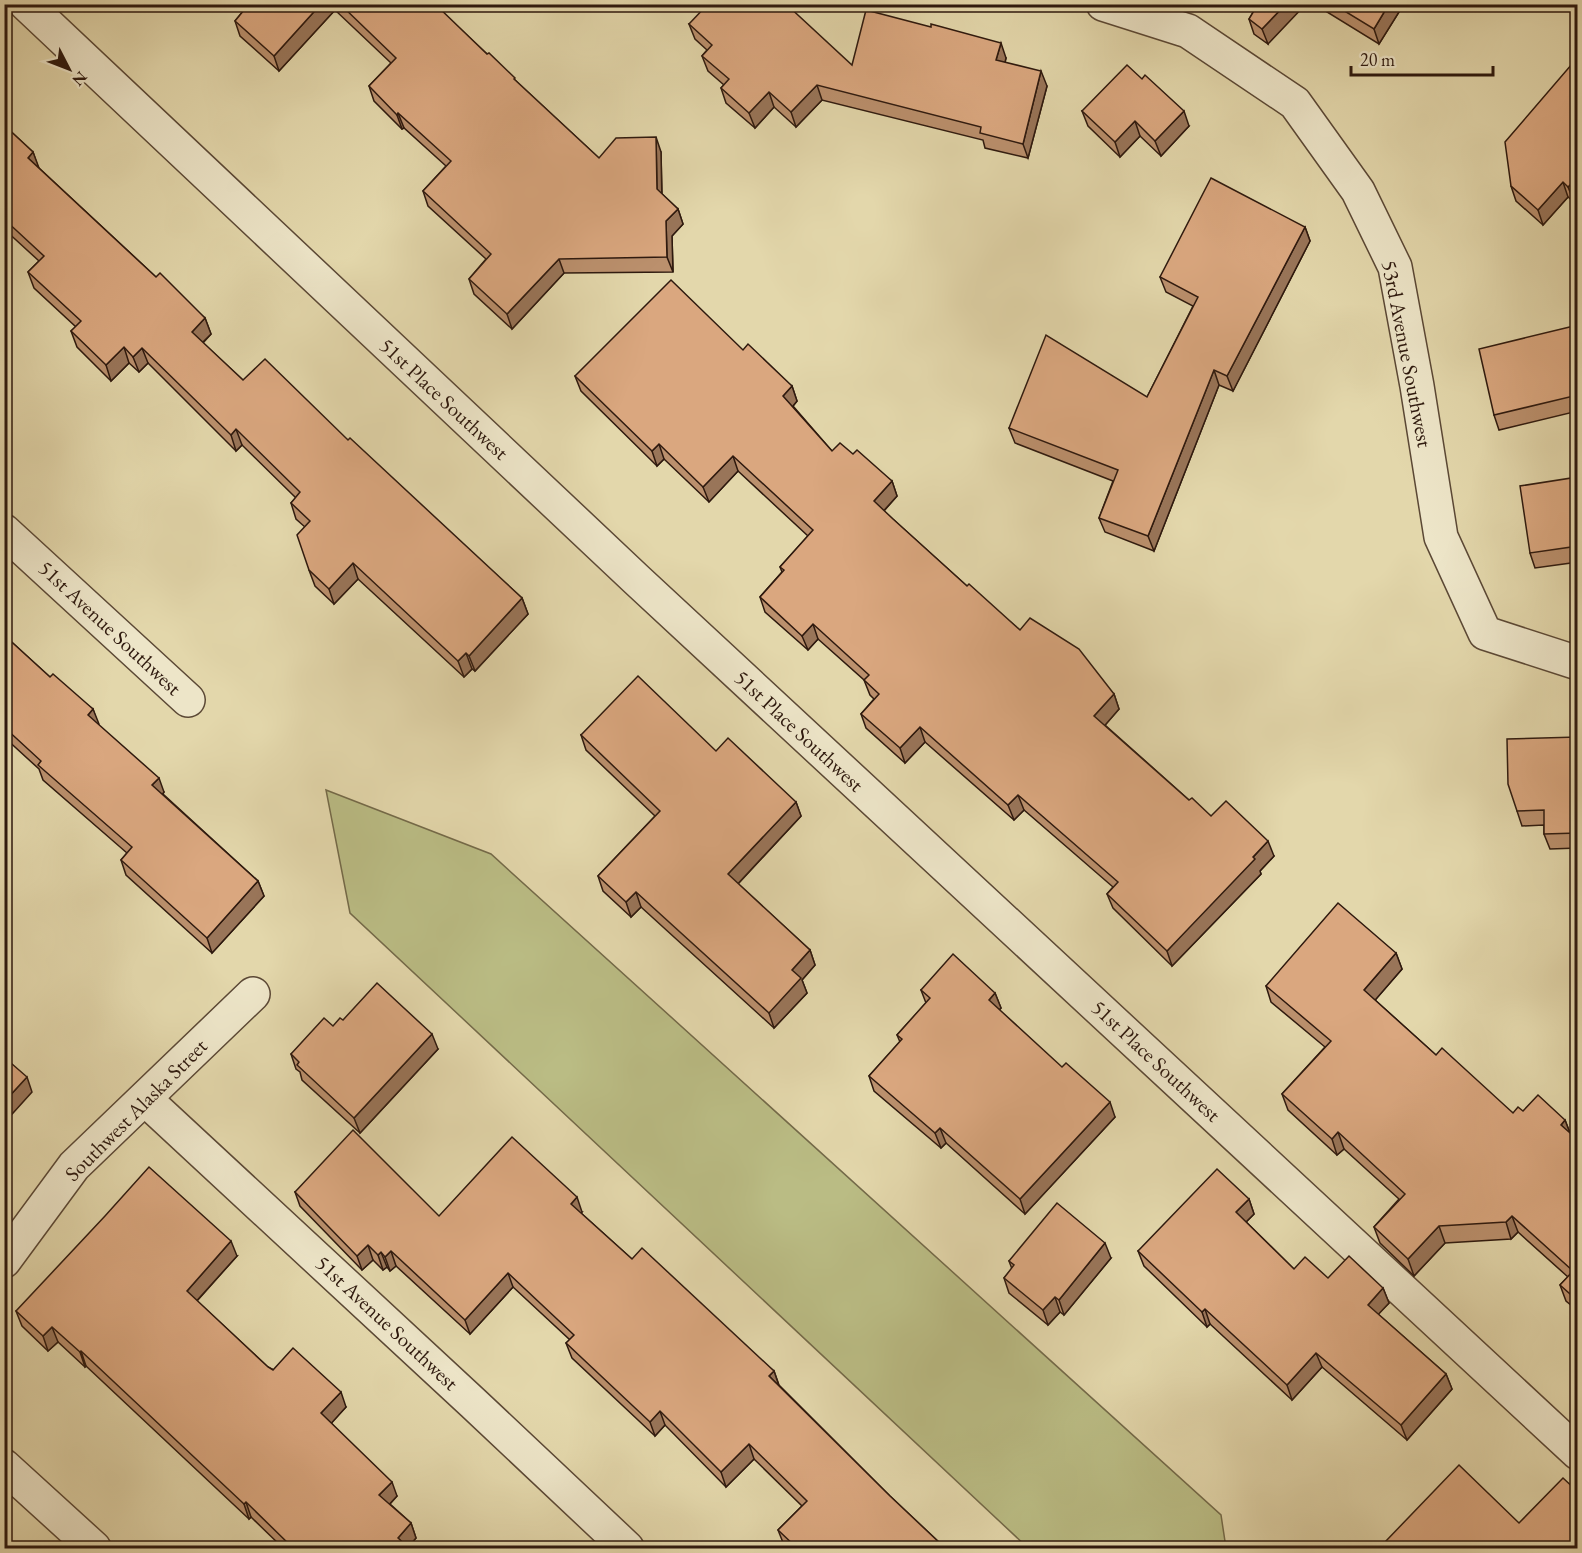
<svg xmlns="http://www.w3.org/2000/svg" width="1582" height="1553" font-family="'EB Garamond',serif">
	<rect width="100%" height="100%" fill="#e3d7ab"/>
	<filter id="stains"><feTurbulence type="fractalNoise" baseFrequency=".00333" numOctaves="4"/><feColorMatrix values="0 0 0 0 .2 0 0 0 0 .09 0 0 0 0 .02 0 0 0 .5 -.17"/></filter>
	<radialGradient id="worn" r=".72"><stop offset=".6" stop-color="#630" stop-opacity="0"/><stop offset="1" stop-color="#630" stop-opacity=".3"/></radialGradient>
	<polygon fill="#babc84" stroke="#746a49" stroke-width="1.5" points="326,790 491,854 1221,1515 1226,1548 1028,1548 350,913"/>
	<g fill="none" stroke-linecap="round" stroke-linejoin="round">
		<defs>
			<g id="minor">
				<polyline points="26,4 637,580 1578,1453"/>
				<polyline points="1103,4 1188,31 1295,103 1358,191 1395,267 1417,386 1441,537 1485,633 1578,663"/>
				<polyline points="4,531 188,700"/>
				<polyline points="145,1099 473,1403 627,1548"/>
				<polyline points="4,1261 74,1166 253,994"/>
				<polyline points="4,1466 94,1548"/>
			</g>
		</defs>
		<use href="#minor" stroke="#5b4835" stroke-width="36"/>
		<use href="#minor" stroke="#ede5c8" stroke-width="33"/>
	</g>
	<g fill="#bb906d" stroke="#2e190e" stroke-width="1.5">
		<polygon points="249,4 449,4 449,6 443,13 599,158 661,152 662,194 678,209 683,224 672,236 673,272 564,273 512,329 474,294 469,279 486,259 428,206 423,191 446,166 404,128 402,129 374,101 369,86 391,63 335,10 279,71 240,36 235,21"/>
		<polygon points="1258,4 1268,44 1254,34 1249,19"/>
		<polygon points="1314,4 1404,4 1379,44"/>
		<polygon points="689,24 852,65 1006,58 1005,62 1047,86 1028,158 985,148 983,140 822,100 796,127 774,107 755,128 726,103 721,88 724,85 708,71 702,56 707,50 695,39"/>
		<polygon points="1578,57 1578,198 1574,202 1568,197 1543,225 1516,201 1511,186"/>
		<polygon points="1082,111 1189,126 1161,156 1140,136 1120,157 1088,126"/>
		<polygon points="4,125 33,152 38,167 156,277 205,318 211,334 203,343 243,380 348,440 522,598 528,614 475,671 472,669 464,677 358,579 334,604 315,586 309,570 305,527 296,519 291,503 296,498 242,445 236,451 148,363 139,372 129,363 111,381 77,347 71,331 76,327 34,288 28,272 39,261 4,229"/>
		<polygon points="1305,227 1310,241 1233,391 1219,385 1154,551 1105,532 1099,518 1113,481 1015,443 1009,428 1147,397 1193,306 1166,292 1160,277"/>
		<polygon points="1578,325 1578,411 1499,430 1494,415"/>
		<polygon points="743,350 792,386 797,401 793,406 832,451 853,454 892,481 897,496 884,511 967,586 1020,630 1114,694 1119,709 1105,725 1189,800 1211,816 1274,856 1260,871 1261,874 1172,966 1113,908 1107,894 1113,887 1024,810 1014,820 925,742 905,763 866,728 861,714 874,699 870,695 864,680 818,639 808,650 765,612 760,597 782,572 780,567 808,536 738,471 709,502 664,459 657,466 581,391 575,376"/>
		<polygon points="1578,477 1578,562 1535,568 1530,553"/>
		<polygon points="4,635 50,677 93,709 98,725 164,792 163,794 258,881 264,896 212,953 126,875 121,860 127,853 43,780 39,769 4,737"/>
		<polygon points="581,735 796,802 801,816 738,884 810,950 815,965 802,980 807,993 774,1028 641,907 631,917 603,891 598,876 655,816 586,750"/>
		<polygon points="1578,737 1578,848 1550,849 1544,834 1544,825 1522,826 1517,811"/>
		<polygon points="1396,953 1402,969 1375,1000 1436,1055 1513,1113 1523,1111 1565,1120 1570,1133 1578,1140 1578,1311 1566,1301 1560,1285 1568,1277 1518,1232 1511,1239 1445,1243 1414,1276 1380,1243 1374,1227 1399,1199 1344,1149 1337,1155 1288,1110 1282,1094 1325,1047 1271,1002 1266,986"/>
		<polygon points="921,990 995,993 1001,1008 999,1010 1115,1117 1025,1214 946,1143 941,1148 874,1091 869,1076 900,1042 897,1035 926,1003"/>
		<polygon points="343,1020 438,1049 360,1133 302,1080 300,1072 296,1069 291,1054"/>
		<polygon points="295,1192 439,1216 582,1212 581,1213 632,1259 774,1371 779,1385 890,1496 943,1546 944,1548 788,1548 784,1545 778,1530 802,1506 754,1459 726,1487 665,1425 655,1436 572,1358 566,1343 570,1340 513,1287 470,1334 396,1266 390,1271 387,1267 383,1270 373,1260 362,1270 300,1206"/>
		<polygon points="1249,1199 1254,1214 1246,1222 1294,1269 1328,1278 1383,1288 1389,1303 1378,1314 1446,1374 1452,1389 1407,1440 1322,1367 1292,1400 1210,1324 1207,1327 1144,1266 1138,1251"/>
		<polygon points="237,1256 197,1301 268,1367 346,1407 331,1423 397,1496 390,1504 411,1523 416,1538 408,1547 409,1548 283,1548 251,1517 249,1519 86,1366 85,1367 58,1342 48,1351 22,1326 16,1311"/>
		<polygon points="1111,1258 1064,1315 1060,1312 1048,1325 1009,1293 1004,1278 1012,1269 1009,1261"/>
	</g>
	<g fill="#997559" stroke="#2e190e" stroke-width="1.5">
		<polygon points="321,4 333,4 335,10 279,71 274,56"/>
		<polygon points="434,4 449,4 449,6 438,17"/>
		<polygon points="1286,4 1306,4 1268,44 1262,29"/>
		<polygon points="1389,4 1404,4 1379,44 1374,29"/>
		<polygon points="1001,43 1006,58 1002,75 996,60"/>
		<polygon points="1041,71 1047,86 1028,158 1023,144"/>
		<polygon points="817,85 822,100 796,127 791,112"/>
		<polygon points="769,92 774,107 755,128 749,113"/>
		<polygon points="1184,111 1189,126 1161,156 1155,141"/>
		<polygon points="398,113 404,128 402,129 397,115"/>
		<polygon points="1135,121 1140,136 1120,157 1115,142"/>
		<polygon points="656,137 661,152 662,204 657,189"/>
		<polygon points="33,152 39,168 28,158"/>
		<polygon points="1578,177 1578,198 1574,202 1568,187"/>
		<polygon points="1563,182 1568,197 1543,225 1538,210"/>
		<polygon points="678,209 683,224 672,236 673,272 667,257 666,221"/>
		<polygon points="1305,227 1310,241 1233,391 1227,376"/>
		<polygon points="559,259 564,273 512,329 507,314"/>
		<polygon points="205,318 211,334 197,348 192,332"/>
		<polygon points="124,347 129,363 111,381 106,365"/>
		<polygon points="142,348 148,363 139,372 133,357"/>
		<polygon points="1214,370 1219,385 1154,551 1148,536"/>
		<polygon points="792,386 797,401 789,411 783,396"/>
		<polygon points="236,429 242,445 236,451 231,435"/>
		<polygon points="659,444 664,459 657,466 652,451"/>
		<polygon points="733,456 738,471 709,502 703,487"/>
		<polygon points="892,481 897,496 879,516 874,501"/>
		<polygon points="353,563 358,579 334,604 329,589"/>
		<polygon points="522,598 528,614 475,671 469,656"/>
		<polygon points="813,624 818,639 808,650 802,636"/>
		<polygon points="466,653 472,669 464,677 458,661"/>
		<polygon points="1114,694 1119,709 1100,731 1094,716"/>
		<polygon points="93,709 99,724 93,730 88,715"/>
		<polygon points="920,727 925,742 905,763 900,748"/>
		<polygon points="159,778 164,792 158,800 152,785"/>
		<polygon points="1018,795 1024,810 1014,820 1008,805"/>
		<polygon points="796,802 801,816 733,889 728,874"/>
		<polygon points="1268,841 1274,856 1260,871 1261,874 1172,966 1167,951"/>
		<polygon points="258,881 264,896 212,953 207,938"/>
		<polygon points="636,892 641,907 631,917 626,902"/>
		<polygon points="810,950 815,965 802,980 807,993 774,1028 769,1013 792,970"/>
		<polygon points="1396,953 1402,969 1370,1006 1364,990"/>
		<polygon points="995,993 1001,1008 994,1015 989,1000"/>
		<polygon points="432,1034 438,1049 360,1133 354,1118"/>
		<polygon points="27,1077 32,1092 4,1123 4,1102"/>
		<polygon points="1110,1102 1115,1117 1025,1214 1020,1199"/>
		<polygon points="1565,1120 1571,1136 1561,1125"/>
		<polygon points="940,1128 946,1143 941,1148 935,1133"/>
		<polygon points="1338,1132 1344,1149 1337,1155 1332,1139"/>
		<polygon points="577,1197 582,1212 576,1218 571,1204"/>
		<polygon points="1249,1199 1254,1214 1241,1227 1236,1212"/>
		<polygon points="1512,1216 1518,1232 1511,1239 1506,1222"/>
		<polygon points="1439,1226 1445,1243 1414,1276 1408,1259"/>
		<polygon points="231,1241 237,1256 192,1306 187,1291"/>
		<polygon points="1105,1243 1111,1258 1064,1315 1059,1300"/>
		<polygon points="368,1245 373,1260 362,1270 357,1256"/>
		<polygon points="391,1251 396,1266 390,1271 385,1257"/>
		<polygon points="381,1252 387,1267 383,1270 378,1255"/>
		<polygon points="508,1273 513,1287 470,1334 465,1320"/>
		<polygon points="1383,1288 1389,1303 1373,1320 1368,1305"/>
		<polygon points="1055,1297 1060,1312 1048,1325 1043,1310"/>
		<polygon points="1205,1309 1210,1324 1207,1327 1202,1312"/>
		<polygon points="52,1327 58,1342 48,1351 43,1336"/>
		<polygon points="81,1351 86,1366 85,1367 80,1352"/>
		<polygon points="1316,1353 1322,1367 1292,1400 1287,1385"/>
		<polygon points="774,1371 779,1386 769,1376"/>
		<polygon points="1446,1374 1452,1389 1407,1440 1401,1425"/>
		<polygon points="341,1392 346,1407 327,1428 321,1413"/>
		<polygon points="660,1411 665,1425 655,1436 650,1422"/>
		<polygon points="749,1444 754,1459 726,1487 721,1472"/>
		<polygon points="392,1482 397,1496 385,1509 379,1495"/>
		<polygon points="246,1502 251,1517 249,1519 244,1504"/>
		<polygon points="411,1523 416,1538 407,1548 398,1538"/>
	</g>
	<g fill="#daa77f" stroke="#2e190e" stroke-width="1.5">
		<polygon points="249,4 321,4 274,56 235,21"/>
		<polygon points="340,4 435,4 487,54 489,53 515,78 514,79 599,158 616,138 656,137 657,189 678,209 666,221 667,257 559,259 507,314 469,279 491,254 423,191 451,161 398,113 397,115 369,86 396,58"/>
		<polygon points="708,4 786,4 852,65 866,10 931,27 931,24 1001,43 996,60 1041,71 1023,144 980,133 981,127 817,85 791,112 769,92 749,113 721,88 729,79 702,56 712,45 689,24"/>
		<polygon points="1258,4 1286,4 1262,29 1249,19"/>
		<polygon points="1333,4 1389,4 1374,29"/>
		<polygon points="1578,57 1578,177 1568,187 1563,182 1538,210 1511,186 1505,142"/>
		<polygon points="1127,65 1142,79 1145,75 1184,111 1155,141 1135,121 1115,142 1082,111"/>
		<polygon points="4,125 33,152 28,158 156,277 160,273 205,318 192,332 243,380 265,359 348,440 350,438 522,598 469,656 466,653 458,661 353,563 329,589 309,570 297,535 310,521 291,503 300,492 236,429 231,435 142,348 133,357 124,347 106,365 71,331 81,321 28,272 44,256 4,219"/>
		<polygon points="1211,178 1305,227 1227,376 1214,370 1148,536 1099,518 1118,470 1009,428 1046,335 1147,397 1198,297 1160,277"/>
		<polygon points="671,280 743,350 748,344 792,386 783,396 832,451 840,443 853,454 857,450 892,481 874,501 893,519 967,586 969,584 1020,630 1030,618 1079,649 1114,694 1094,716 1189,800 1192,798 1211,816 1226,801 1268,841 1253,857 1255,859 1167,951 1107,894 1118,882 1018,795 1008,805 920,727 900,748 861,714 879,694 864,680 869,675 813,624 802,636 760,597 784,570 780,567 813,530 733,456 703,487 659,444 652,451 575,376"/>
		<polygon points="1578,325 1578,395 1494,415 1479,349"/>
		<polygon points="1578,477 1578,546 1530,553 1520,486"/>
		<polygon points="4,635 50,677 53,674 93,709 88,715 159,778 152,785 258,881 207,938 121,860 132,847 38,765 41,761 4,727"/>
		<polygon points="638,676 716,751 728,738 796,802 728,874 810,950 792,970 801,978 769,1013 636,892 626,902 598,876 660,811 581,735"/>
		<polygon points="1578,737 1578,833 1544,834 1544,810 1517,811 1508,784 1507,739"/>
		<polygon points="1338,903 1396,953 1364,990 1436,1055 1442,1048 1513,1113 1518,1107 1523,1111 1538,1095 1565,1120 1561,1125 1578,1140 1578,1301 1560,1285 1573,1271 1512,1216 1506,1222 1439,1226 1408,1259 1374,1227 1405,1194 1338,1132 1332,1139 1282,1094 1331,1041 1266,986"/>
		<polygon points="953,954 995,993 989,1000 1062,1067 1066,1063 1110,1102 1020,1199 940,1128 935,1133 869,1076 902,1039 897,1035 930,998 921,990"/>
		<polygon points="377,983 432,1034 354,1118 297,1065 299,1062 291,1054 324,1018 333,1026 340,1018 343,1020"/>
		<polygon points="4,1057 27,1077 4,1102"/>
		<polygon points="353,1130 439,1216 512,1137 577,1197 571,1204 632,1259 642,1248 774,1371 769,1376 890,1496 943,1546 941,1548 797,1548 778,1530 807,1501 749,1444 721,1472 660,1411 650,1422 566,1343 574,1335 508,1273 465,1320 391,1251 385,1257 381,1252 378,1255 368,1245 357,1256 295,1192"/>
		<polygon points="149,1167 231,1241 187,1291 268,1367 273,1370 293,1348 341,1392 321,1413 392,1482 379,1495 411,1523 398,1538 409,1548 293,1548 246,1502 244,1504 81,1351 80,1352 52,1327 43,1336 16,1311 105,1216"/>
		<polygon points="1217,1169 1249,1199 1236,1212 1294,1269 1305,1257 1328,1278 1349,1256 1383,1288 1368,1305 1446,1374 1401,1425 1316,1353 1287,1385 1205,1309 1202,1312 1138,1251"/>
		<polygon points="1057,1203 1105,1243 1059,1300 1055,1297 1043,1310 1004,1278 1014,1265 1009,1261"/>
		<polygon points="1459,1465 1519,1523 1563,1478 1578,1492 1578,1547 1577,1548 1391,1548 1385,1542"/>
	</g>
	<g text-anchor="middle" stroke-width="4.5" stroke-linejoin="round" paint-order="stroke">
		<g font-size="21" fill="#2e190e" stroke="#ede5c8">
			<text transform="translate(1407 354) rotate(79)" y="7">53rd Avenue Southwest</text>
			<text transform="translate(444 399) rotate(43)" y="7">51st Place Southwest</text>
			<text transform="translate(110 628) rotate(43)" y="7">51st Avenue Southwest</text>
			<text transform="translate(799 731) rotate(43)" y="7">51st Place Southwest</text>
			<text transform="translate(1156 1061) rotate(43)" y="7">51st Place Southwest</text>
			<text transform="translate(136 1110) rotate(-45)" y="7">Southwest Alaska Street</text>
			<text transform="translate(387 1323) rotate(43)" y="7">51st Avenue Southwest</text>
		</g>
	</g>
	<rect width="1582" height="1553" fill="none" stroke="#e3d7ab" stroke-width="24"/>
	<rect x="6" y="6" width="1570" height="1541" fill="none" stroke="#2e190e" stroke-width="3"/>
	<rect x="12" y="12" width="1558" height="1529" fill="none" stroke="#2e190e" stroke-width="1.5"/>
	<g transform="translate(69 69) rotate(132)" stroke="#ede5c8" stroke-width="4.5" paint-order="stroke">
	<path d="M0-4.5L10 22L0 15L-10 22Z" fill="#2e190e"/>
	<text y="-9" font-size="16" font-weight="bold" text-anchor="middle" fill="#2e190e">N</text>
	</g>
	<path d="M1351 66v9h142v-9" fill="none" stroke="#2e190e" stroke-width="3"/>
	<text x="1360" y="66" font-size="18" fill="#2e190e" stroke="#ede5c8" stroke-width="4.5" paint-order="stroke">20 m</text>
	<rect width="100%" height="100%" filter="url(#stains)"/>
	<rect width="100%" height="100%" fill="url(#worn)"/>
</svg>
